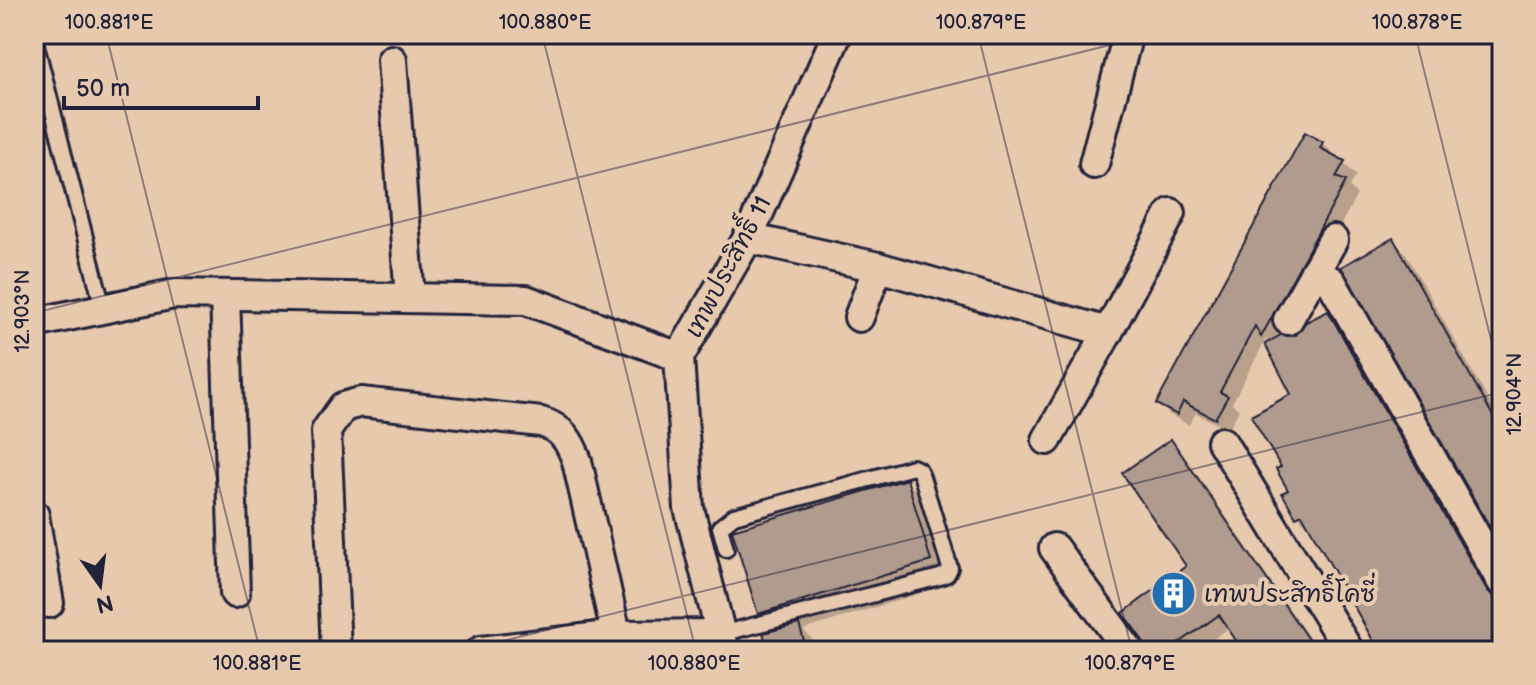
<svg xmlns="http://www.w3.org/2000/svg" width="1536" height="685" font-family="'Balsamiq Sans','Playpen Sans Thai',sans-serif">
	<rect width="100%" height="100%" fill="#e7c9ae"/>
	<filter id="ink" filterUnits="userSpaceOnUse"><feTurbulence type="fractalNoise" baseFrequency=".0125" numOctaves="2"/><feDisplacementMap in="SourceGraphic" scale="16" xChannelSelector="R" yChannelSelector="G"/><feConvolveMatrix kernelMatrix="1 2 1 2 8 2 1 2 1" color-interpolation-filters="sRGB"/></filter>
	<g filter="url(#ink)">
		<g fill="#0003">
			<polygon points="1322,143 1356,175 1349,187 1357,195 1279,337 1297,337 1328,313 1340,325 1496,599 1502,601 1502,651 1382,651 1312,527 1310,528 1298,516 1284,468 1293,395 1266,339 1232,403 1239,410 1228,430 1196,413 1189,425 1170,415 1158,403"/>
			<polygon points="1393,240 1405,252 1502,424 1502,544"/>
			<polygon points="1171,442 1183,454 1318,651 1247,651 1230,627 1197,651 1146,651 1188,567"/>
			<polygon points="906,481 929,504 953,583 803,630 811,638 814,651 768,651 771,650 778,632 759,613"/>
		</g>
		<g fill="#b19b8e" stroke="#22223b" stroke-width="2">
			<polygon points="1305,132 1323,142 1320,148 1345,161 1336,177 1346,181 1261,337 1255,326 1220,392 1228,396 1215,419 1183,402 1177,415 1156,404"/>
			<polygon points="1393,238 1502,432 1502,548 1341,267"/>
			<polygon points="1328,311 1487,590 1494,597 1502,599 1502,651 1379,651 1302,514 1296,517 1282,493 1288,490 1276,469 1281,467 1251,416 1291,394 1265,344 1281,335 1296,335 1306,322"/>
			<polygon points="1171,439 1233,530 1316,651 1243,651 1219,615 1168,651 1146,651 1143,641 1123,613 1186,566 1122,473"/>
			<polygon points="907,479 931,561 758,614 732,530"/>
			<polygon points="799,624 807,651 769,651 763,633"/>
		</g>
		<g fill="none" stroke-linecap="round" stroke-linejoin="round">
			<defs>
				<g id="service">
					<polyline points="34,37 103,308"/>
					<polyline points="721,634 940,577 947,574 950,568 922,477 919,470 913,467 734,516 720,527 726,549"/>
				</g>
				<g id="minor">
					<polyline points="392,60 410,298"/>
					<polyline points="1094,164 1128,34"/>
					<polyline points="748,238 878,267 1108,332 1047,440"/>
					<polyline points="1315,271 1331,281 1502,582"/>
					<polyline points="225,295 235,593"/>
					<polyline points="859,317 878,267"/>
					<polyline points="1288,320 1333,240"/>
					<polyline points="34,323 174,294 526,300 679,357"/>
					<polyline points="1108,332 1171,213"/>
					<polyline points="1222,442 1349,651"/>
					<polyline points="34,515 49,603"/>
					<polyline points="1054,548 1129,651"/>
					<path d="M336 651 326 431 343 407 361 402 541 422C562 428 570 441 577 461L620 651"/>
					<polyline points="481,651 616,635 721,634"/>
					<polyline points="725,651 689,508 679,357 748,238 837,34"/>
				</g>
			</defs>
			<use href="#service" stroke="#22223b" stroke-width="20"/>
			<use href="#minor" stroke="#22223b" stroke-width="34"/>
			<use href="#service" stroke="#e7c9ae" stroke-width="14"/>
			<use href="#minor" stroke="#e7c9ae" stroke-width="28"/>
		</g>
	</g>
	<path fill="none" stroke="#22223b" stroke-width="2" stroke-opacity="0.45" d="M106 34 260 651M542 34 696 651M978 34 1132 651M1415 34 1502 384M34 313 1154 34M463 651 1502 392"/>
	<defs>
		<symbol id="building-disc" viewBox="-11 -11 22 22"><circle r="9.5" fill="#1f6fb2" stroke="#e7c9ae"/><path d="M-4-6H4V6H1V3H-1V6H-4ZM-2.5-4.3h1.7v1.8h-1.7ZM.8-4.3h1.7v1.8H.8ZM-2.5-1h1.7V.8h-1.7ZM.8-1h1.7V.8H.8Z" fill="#fff"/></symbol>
	</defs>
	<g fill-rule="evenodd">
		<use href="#building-disc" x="1148" y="568" width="51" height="51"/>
	</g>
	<g text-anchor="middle" stroke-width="8" stroke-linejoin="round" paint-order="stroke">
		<g font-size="24" fill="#22223b" stroke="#e7c9ae">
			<text transform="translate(728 267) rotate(-62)" y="8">เทพประสิทธิ์ 11</text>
		</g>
		<g font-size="24" fill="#22223b" stroke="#e7c9ae" text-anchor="start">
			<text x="1204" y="602">เทพประสิทธิ์โคซี่</text>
		</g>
	</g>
	<rect width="1536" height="685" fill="none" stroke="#e7c9ae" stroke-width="88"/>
	<g transform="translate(100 585) rotate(166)" stroke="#e7c9ae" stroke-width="6" paint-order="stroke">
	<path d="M0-6L14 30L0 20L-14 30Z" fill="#22223b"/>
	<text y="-12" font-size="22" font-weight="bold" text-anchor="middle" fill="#22223b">N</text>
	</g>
	<path d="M64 96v12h194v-12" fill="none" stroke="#22223b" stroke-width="4"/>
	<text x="76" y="96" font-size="24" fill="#22223b" stroke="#e7c9ae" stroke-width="6" paint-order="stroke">50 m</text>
	<rect x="44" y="44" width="1448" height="597" fill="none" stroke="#22223b" stroke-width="3"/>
	<g font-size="20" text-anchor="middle" fill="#22223b">
		<text x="109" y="29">100.881°E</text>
		<text x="545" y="29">100.880°E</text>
		<text x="981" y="29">100.879°E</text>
		<text x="1417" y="29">100.878°E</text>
		<text transform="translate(22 311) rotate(-90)" y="7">12.903°N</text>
		<text transform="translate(1514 394) rotate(-90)" y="7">12.904°N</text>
		<text x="257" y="670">100.881°E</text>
		<text x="694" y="670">100.880°E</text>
		<text x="1130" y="670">100.879°E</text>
	</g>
</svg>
